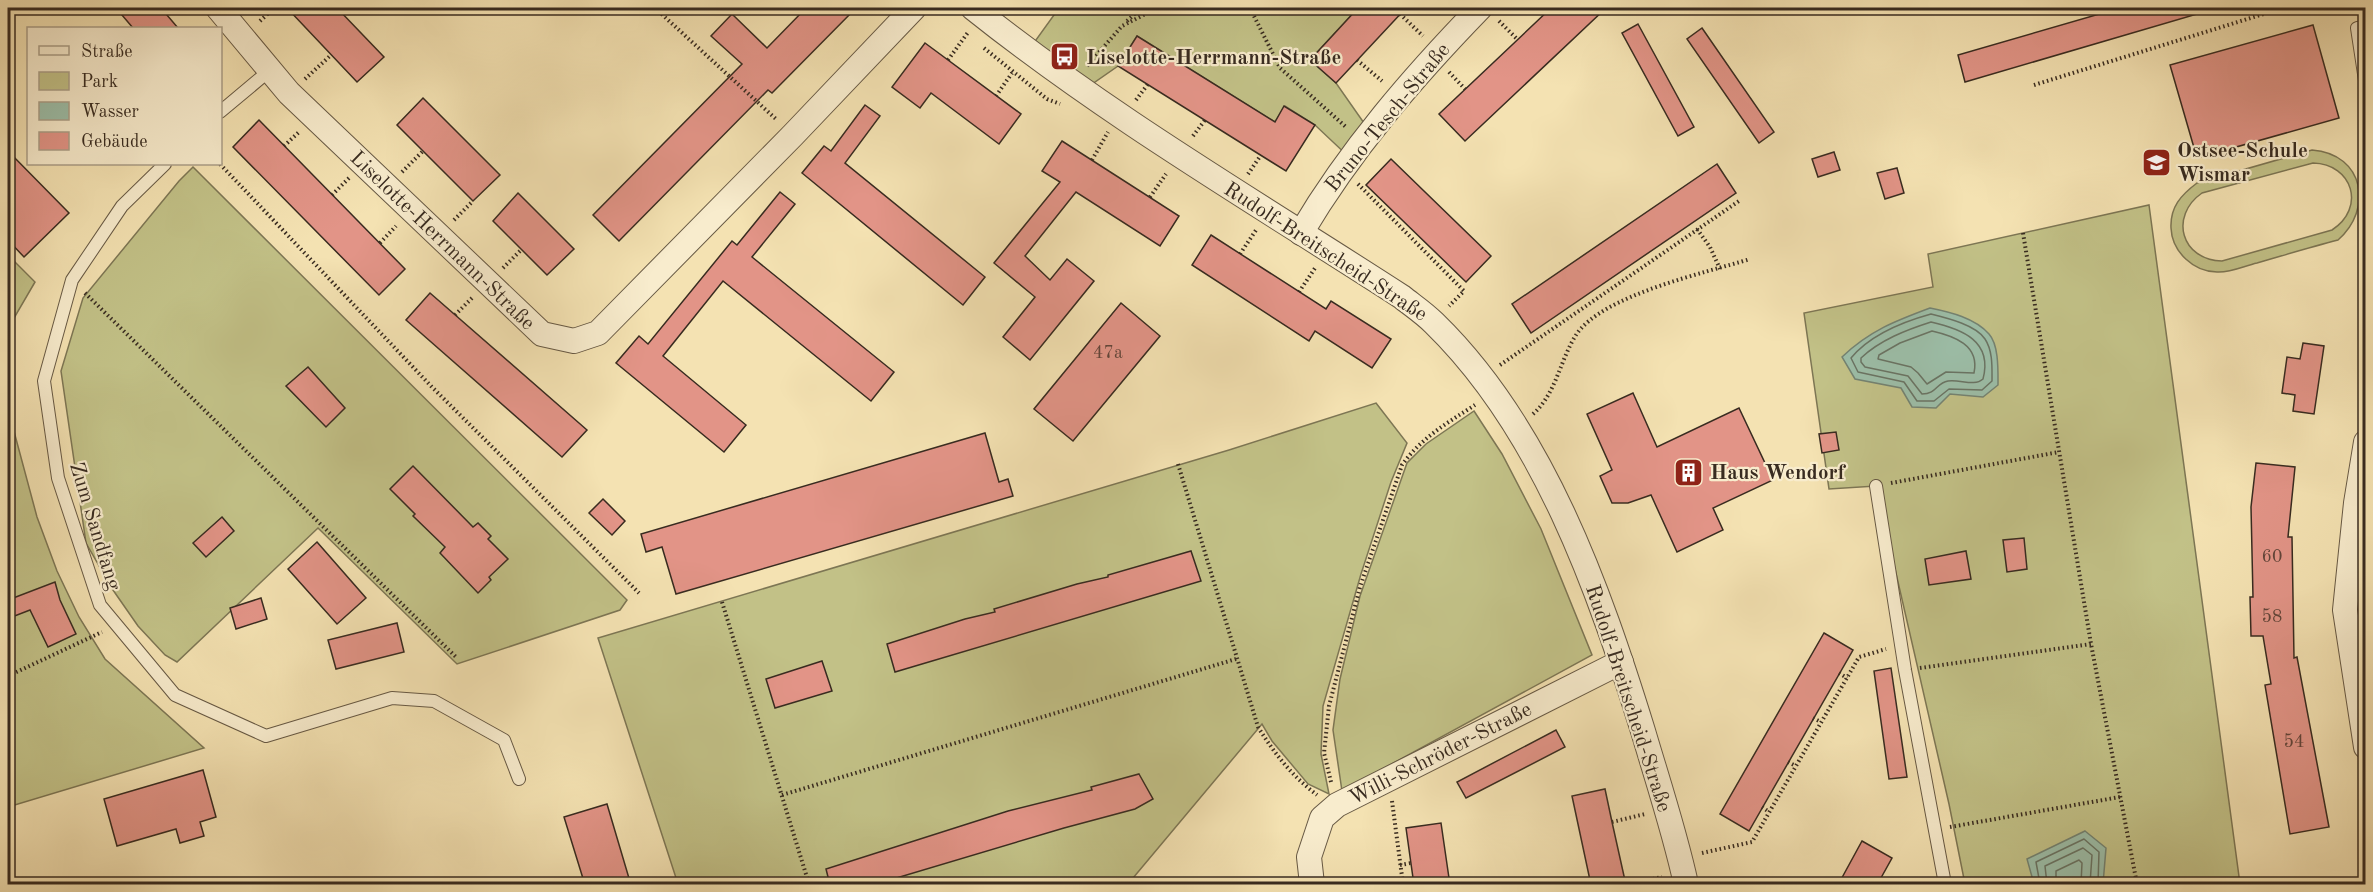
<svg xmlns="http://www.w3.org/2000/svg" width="2373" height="892" font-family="'Old Standard TT',serif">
	<rect width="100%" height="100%" fill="#f4e2b2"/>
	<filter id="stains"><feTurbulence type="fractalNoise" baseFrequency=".00333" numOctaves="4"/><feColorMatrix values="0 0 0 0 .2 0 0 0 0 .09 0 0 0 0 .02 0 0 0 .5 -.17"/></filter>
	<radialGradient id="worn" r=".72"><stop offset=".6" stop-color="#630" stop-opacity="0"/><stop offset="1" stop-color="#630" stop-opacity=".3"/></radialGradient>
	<g fill="#c2c187" stroke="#7d7654" stroke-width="1.5" fill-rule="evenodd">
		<polygon points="1059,8 1358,8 1310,60 1336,83 1371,133 1351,159 1315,125 1285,106 1275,122 1137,36 1118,66 1082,91 1028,51"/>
		<path d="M2312 150C2365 154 2373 210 2338 240 2311 247 2284 255 2257 263 2244 266 2230 273 2217 272 2194 272 2172 252 2171 228 2170 207 2181 195 2197 183ZM2313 163C2353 164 2366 208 2332 230L2222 261C2181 260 2169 216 2202 193Z"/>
		<polygon points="193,167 627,600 620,610 457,664 318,528 177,662 165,655 138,626 113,590 86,543 61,371 83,298 179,181"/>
		<polygon points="2149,205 2240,884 1965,884 1949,804 1876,486 1829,489 1804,313 1933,287 1928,254"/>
		<polygon points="8,255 35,282 14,318 8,337"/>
		<polygon points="1376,403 1407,443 1391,482 1361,574 1323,706 1321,754 1329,794 1308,784 1272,741 1262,724 1128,884 678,884 598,638 1229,450"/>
		<polygon points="8,409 37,517 57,571 79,617 105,659 204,748 8,807"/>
		<polygon points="1474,411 1502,454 1541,529 1592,655 1342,791 1333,730 1340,679 1360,596 1407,463 1426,444"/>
	</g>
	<g fill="#9cbea8" stroke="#748372" stroke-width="1.5">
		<path d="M1930 308C1950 312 1975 318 1989 334 1999 345 1998 371 1998 385L1983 397 1950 394 1936 408 1912 407 1901 388 1855 379 1842 357C1869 331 1895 321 1930 308Z"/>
		<polygon points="2085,831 2106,848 2103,884 2034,884 2027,859"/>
	</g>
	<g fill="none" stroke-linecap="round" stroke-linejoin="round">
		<g stroke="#6a7464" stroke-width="1.5">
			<path d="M1931 314C1947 318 1976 325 1985 339 1993 351 1992 368 1992 381L1982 390 1949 389 1934 401H1917L1904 382 1858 372 1851 358C1870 335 1902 322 1931 314Z"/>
			<path d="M1931 322C1962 329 1993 341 1983 379 1974 387 1960 379 1948 381 1936 383 1937 394 1922 394L1908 376 1865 367 1861 362V358C1880 340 1906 330 1931 322Z"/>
			<path d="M1932 331C1954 336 1980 345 1974 373L1946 372 1927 384 1918 373 1911 367 1878 359 1879 355 1900 343Z"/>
			<polyline points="2040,884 2036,862 2084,839 2099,852 2098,884"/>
			<polyline points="2047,884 2045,866 2083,848 2092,855 2090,884"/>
			<polyline points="2056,884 2056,871 2079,860 2082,863 2081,884"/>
		</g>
	</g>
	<g fill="#e29487" stroke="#382b20" stroke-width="1.5">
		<polygon points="116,8 161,8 178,28 133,28"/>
		<polygon points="287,8 337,8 384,57 357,82"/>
		<polygon points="806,8 856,8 772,93 768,90 619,241 593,215 742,64 711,36 732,14 767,48"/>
		<polygon points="1358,8 1406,8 1336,83 1310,60"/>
		<polygon points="1551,8 1606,8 1465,141 1439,114"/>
		<polygon points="2120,8 2204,8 2204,12 1965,82 1958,55"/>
		<polygon points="1638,24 1694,127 1678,136 1622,33"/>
		<polygon points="2313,25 2339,118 2197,158 2170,65"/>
		<polygon points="1702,28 1774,132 1759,143 1687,39"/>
		<polygon points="1137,36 1275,122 1284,106 1315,125 1286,171 1118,66"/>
		<polygon points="925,43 1021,114 999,144 931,93 920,108 892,87"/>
		<polygon points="423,98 500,175 473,201 397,125"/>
		<polygon points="865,105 880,116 845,163 985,277 963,305 802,173 824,146 831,151"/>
		<polygon points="259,120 405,269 379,295 233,147"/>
		<polygon points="1062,141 1179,216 1160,246 1076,192 1025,256 1050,280 1067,259 1094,281 1030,360 1003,337 1035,297 994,263 1060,182 1042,171"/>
		<polygon points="8,151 69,213 24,257 8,240"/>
		<polygon points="1834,152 1840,170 1818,177 1812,159"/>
		<polygon points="1391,159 1491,256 1466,282 1366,185"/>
		<polygon points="1717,164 1736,193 1531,333 1512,304"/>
		<polygon points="1897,168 1904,193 1885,199 1877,173"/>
		<polygon points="780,192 795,204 752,257 894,372 871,401 723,281 663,356 746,425 724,452 616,363 639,336 648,344 732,241 737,245"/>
		<polygon points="518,193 574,249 547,275 493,221"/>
		<polygon points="1211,235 1326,309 1331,301 1391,339 1372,368 1315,331 1309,341 1192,265"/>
		<polygon points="430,293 587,430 562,457 406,320"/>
		<polygon points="1121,303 1160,336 1073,441 1034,409"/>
		<polygon points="2303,343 2324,346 2314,414 2293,411 2295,395 2282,393 2287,357 2300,359"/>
		<polygon points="308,367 345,408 326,427 286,386"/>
		<polygon points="1633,393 1657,447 1739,408 1773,480 1713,508 1723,530 1677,552 1651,495 1628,503 1612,503 1600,476 1612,470 1587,414"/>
		<polygon points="1836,432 1839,450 1822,453 1819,434"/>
		<polygon points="985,433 999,482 1008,479 1013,496 676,594 662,547 646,552 641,534"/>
		<polygon points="2256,463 2295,467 2288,537 2292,537 2294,658 2297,657 2329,827 2290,834 2265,685 2271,684 2263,636 2251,636 2250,597 2253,597 2251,507"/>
		<polygon points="413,466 473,527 478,523 491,536 488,539 508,559 489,577 491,580 478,593 440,553 445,547 413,516 415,514 390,489"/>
		<polygon points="603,499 625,521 612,535 589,513"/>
		<polygon points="222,517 234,531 206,557 193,543"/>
		<polygon points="2024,538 2027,569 2007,572 2003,540"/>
		<polygon points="317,542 366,598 337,624 288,569"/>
		<polygon points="1191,551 1201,581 895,672 887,644 965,619 995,612 994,609 1077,584 1108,577 1108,575"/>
		<polygon points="1966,551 1971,579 1929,585 1925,559"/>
		<polygon points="55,582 60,600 76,634 48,647 30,610 12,617 8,600"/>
		<polygon points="261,598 267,619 236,629 230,608"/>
		<polygon points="397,623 404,652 336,669 328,640"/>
		<polygon points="1824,633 1853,650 1749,831 1720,814"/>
		<polygon points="822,661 832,691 775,708 766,679"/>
		<polygon points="1891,668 1907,777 1889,779 1874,671"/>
		<polygon points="1556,730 1565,747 1466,798 1457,782"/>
		<polygon points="203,770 216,817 200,822 204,836 180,843 176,829 117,846 104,799"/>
		<polygon points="1139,774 1153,799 1135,809 1064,828 873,885 830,885 826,869 1008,811 1092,790 1091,787"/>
		<polygon points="1605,789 1612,822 1626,885 1591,885 1572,796"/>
		<polygon points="607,804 631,885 585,885 564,817"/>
		<polygon points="1441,823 1450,885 1414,885 1406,828"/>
		<polygon points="1862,841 1892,858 1877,885 1838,885"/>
	</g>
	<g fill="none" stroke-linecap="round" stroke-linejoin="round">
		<defs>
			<g id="service">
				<polyline points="2366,26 2357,28 2366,87"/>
				<polyline points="220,112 269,71"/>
				<polyline points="165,164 122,206 72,280 44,381 58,478 100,605 175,695 266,736 392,698 434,701 504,740 519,779"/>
				<polyline points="1876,486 1905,670 1945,884"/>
			</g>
			<g id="minor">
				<polyline points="218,8 289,93 542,334 574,341 598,333 793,135 914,8"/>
				<path d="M973 8C1108 116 1257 203 1402 297 1412 305 1424 313 1434 323 1543 429 1599 589 1643 731 1658 782 1675 833 1686 884"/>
				<path d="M1301 233C1350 150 1413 77 1480 8"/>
				<polyline points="2366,442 2356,503 2345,610 2366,747"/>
				<polyline points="1312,884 1309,857 1322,818 1337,805 1621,662"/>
			</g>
		</defs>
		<use href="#service" stroke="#675944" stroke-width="14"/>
		<use href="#minor" stroke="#675944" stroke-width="26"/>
		<g stroke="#382b20" stroke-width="4" stroke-dasharray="1.5 3" stroke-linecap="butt">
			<polyline points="655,8 777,120"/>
			<polyline points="1250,8 1280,68 1347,128"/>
			<polyline points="1400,14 1423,36"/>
			<polyline points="260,21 274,8"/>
			<polyline points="1127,21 1141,8"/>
			<polyline points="1499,21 1518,40"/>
			<polyline points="984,48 1047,99 1060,104"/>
			<polyline points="948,60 969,31"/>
			<polyline points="1357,60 1382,81"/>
			<polyline points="1087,66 1122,26 1157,8"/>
			<polyline points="1449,72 1465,89"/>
			<polyline points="305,79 331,55"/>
			<polyline points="2034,85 2283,8"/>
			<polyline points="996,96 1012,73"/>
			<polyline points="1136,100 1148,84"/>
			<polyline points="1193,136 1205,120"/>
			<polyline points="284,146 299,132"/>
			<polyline points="1092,160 1108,132"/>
			<polyline points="220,164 431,386 639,593"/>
			<polyline points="402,172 423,151"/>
			<polyline points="1248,174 1261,155"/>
			<polyline points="1358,184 1464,291 1449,306"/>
			<polyline points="332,195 349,178"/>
			<polyline points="1150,197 1166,174"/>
			<polyline points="454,220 473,201"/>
			<polyline points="1697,229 1710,247 1720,269"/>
			<polyline points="2023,233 2091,644 2137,884"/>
			<polyline points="380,243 396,226"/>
			<polyline points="1240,254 1256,230"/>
			<polyline points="503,268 522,249"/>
			<polyline points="1299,292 1315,268"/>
			<polyline points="85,293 457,658"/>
			<polyline points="455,315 472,298"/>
			<polyline points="1500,365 1739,201"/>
			<path d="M1533 414C1556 394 1560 360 1576 335 1602 295 1705 273 1750 259"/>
			<path d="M1178 464 1258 727C1275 754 1291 775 1317 795"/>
			<polyline points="1891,483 2059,452"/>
			<polyline points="722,602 809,884"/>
			<polyline points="1920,668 2091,644"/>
			<polyline points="1839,673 1847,678"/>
			<polyline points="8,676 102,632"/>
			<polyline points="1813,718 1821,722"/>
			<polyline points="1788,762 1796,766"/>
			<path d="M1331 782 1324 753 1329 706 1360 587 1402 465C1421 438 1447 423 1475 405"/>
			<polyline points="782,795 1236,659"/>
			<polyline points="1392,801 1403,884"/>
			<polyline points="1762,807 1769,812"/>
			<polyline points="1612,822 1645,814"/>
			<polyline points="1950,827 2120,797"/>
			<polyline points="1702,853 1752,842 1859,657 1886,649"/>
			<polyline points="1400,865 1411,863"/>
			<polyline points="1879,881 1886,884"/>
			<polyline points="1631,884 1662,877"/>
		</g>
		<use href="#service" stroke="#f8eccd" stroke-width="12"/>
		<use href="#minor" stroke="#f8eccd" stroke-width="24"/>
	</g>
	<defs>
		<symbol id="bus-square" viewBox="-11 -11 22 22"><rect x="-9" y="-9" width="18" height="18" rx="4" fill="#8f2418" stroke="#f8eccd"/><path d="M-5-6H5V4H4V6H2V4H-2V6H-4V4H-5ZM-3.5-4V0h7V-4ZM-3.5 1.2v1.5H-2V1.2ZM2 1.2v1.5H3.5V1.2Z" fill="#fff"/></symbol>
		<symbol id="school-square" viewBox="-11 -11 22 22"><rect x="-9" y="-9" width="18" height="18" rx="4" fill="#8f2418" stroke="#f8eccd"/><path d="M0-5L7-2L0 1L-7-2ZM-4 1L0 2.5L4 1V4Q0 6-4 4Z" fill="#fff"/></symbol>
		<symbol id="building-square" viewBox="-11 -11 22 22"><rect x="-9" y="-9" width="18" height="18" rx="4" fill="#8f2418" stroke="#f8eccd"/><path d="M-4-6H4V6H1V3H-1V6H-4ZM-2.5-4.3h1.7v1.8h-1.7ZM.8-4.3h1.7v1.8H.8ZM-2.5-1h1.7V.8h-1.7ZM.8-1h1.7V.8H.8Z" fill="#fff"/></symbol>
	</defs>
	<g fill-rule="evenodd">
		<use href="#bus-square" x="1048" y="40" width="33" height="33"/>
		<use href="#school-square" x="2140" y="146" width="33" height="33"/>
		<use href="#building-square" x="1672" y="456" width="33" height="33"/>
	</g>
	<g text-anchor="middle" stroke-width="4.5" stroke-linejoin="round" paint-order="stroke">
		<g font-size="18" fill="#62453a">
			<text x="1108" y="358">47a</text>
			<text x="2272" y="562">60</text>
			<text x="2272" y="622">58</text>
			<text x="2294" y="747">54</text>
		</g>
		<g font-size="21" font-weight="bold" fill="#382b20" stroke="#f8eccd" text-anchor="start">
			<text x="1086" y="64">Liselotte-Herrmann-Straße</text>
			<text x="2177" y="157">Ostsee-Schule<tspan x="2177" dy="24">Wismar</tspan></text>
			<text x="1710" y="479">Haus Wendorf</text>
		</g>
		<g font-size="21" fill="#382b20" stroke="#f8eccd">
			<text transform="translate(1387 117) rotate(-51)" y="7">Bruno-Tesch-Straße</text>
			<text transform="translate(443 240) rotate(44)" y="7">Liselotte-Herrmann-Straße</text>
			<text transform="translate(1326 251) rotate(33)" y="7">Rudolf-Breitscheid-Straße</text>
			<text transform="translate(96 526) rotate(73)" y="7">Zum Sandfang</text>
			<text transform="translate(1629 698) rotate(72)" y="7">Rudolf-Breitscheid-Straße</text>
			<text transform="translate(1440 753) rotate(-27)" y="7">Willi-Schröder-Straße</text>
		</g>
	</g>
	<rect width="2373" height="892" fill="none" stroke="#f4e2b2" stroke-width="30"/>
	<rect x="9" y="9" width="2355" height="874" fill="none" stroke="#382b20" stroke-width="3"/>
	<rect x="15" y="15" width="2343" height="862" fill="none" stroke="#382b20" stroke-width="1.5"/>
	<rect x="27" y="27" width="195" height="138" fill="#f8eccd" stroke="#ab9f88" stroke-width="1.5"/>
	<rect x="39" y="46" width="30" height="9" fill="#f8eccd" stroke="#ab9f88" stroke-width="1.5"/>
	<text x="81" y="57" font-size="18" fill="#382b20">Straße</text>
	<rect x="39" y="72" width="30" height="18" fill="#c2c187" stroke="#ab9f88" stroke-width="1.5"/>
	<text x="81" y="87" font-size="18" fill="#382b20">Park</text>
	<rect x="39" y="102" width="30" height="18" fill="#9cbea8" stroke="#ab9f88" stroke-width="1.5"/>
	<text x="81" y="117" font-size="18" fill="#382b20">Wasser</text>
	<rect x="39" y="132" width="30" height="18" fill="#e29487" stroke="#ab9f88" stroke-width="1.5"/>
	<text x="81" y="147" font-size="18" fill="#382b20">Gebäude</text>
	<rect width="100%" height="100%" filter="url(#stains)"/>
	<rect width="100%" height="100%" fill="url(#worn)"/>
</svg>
